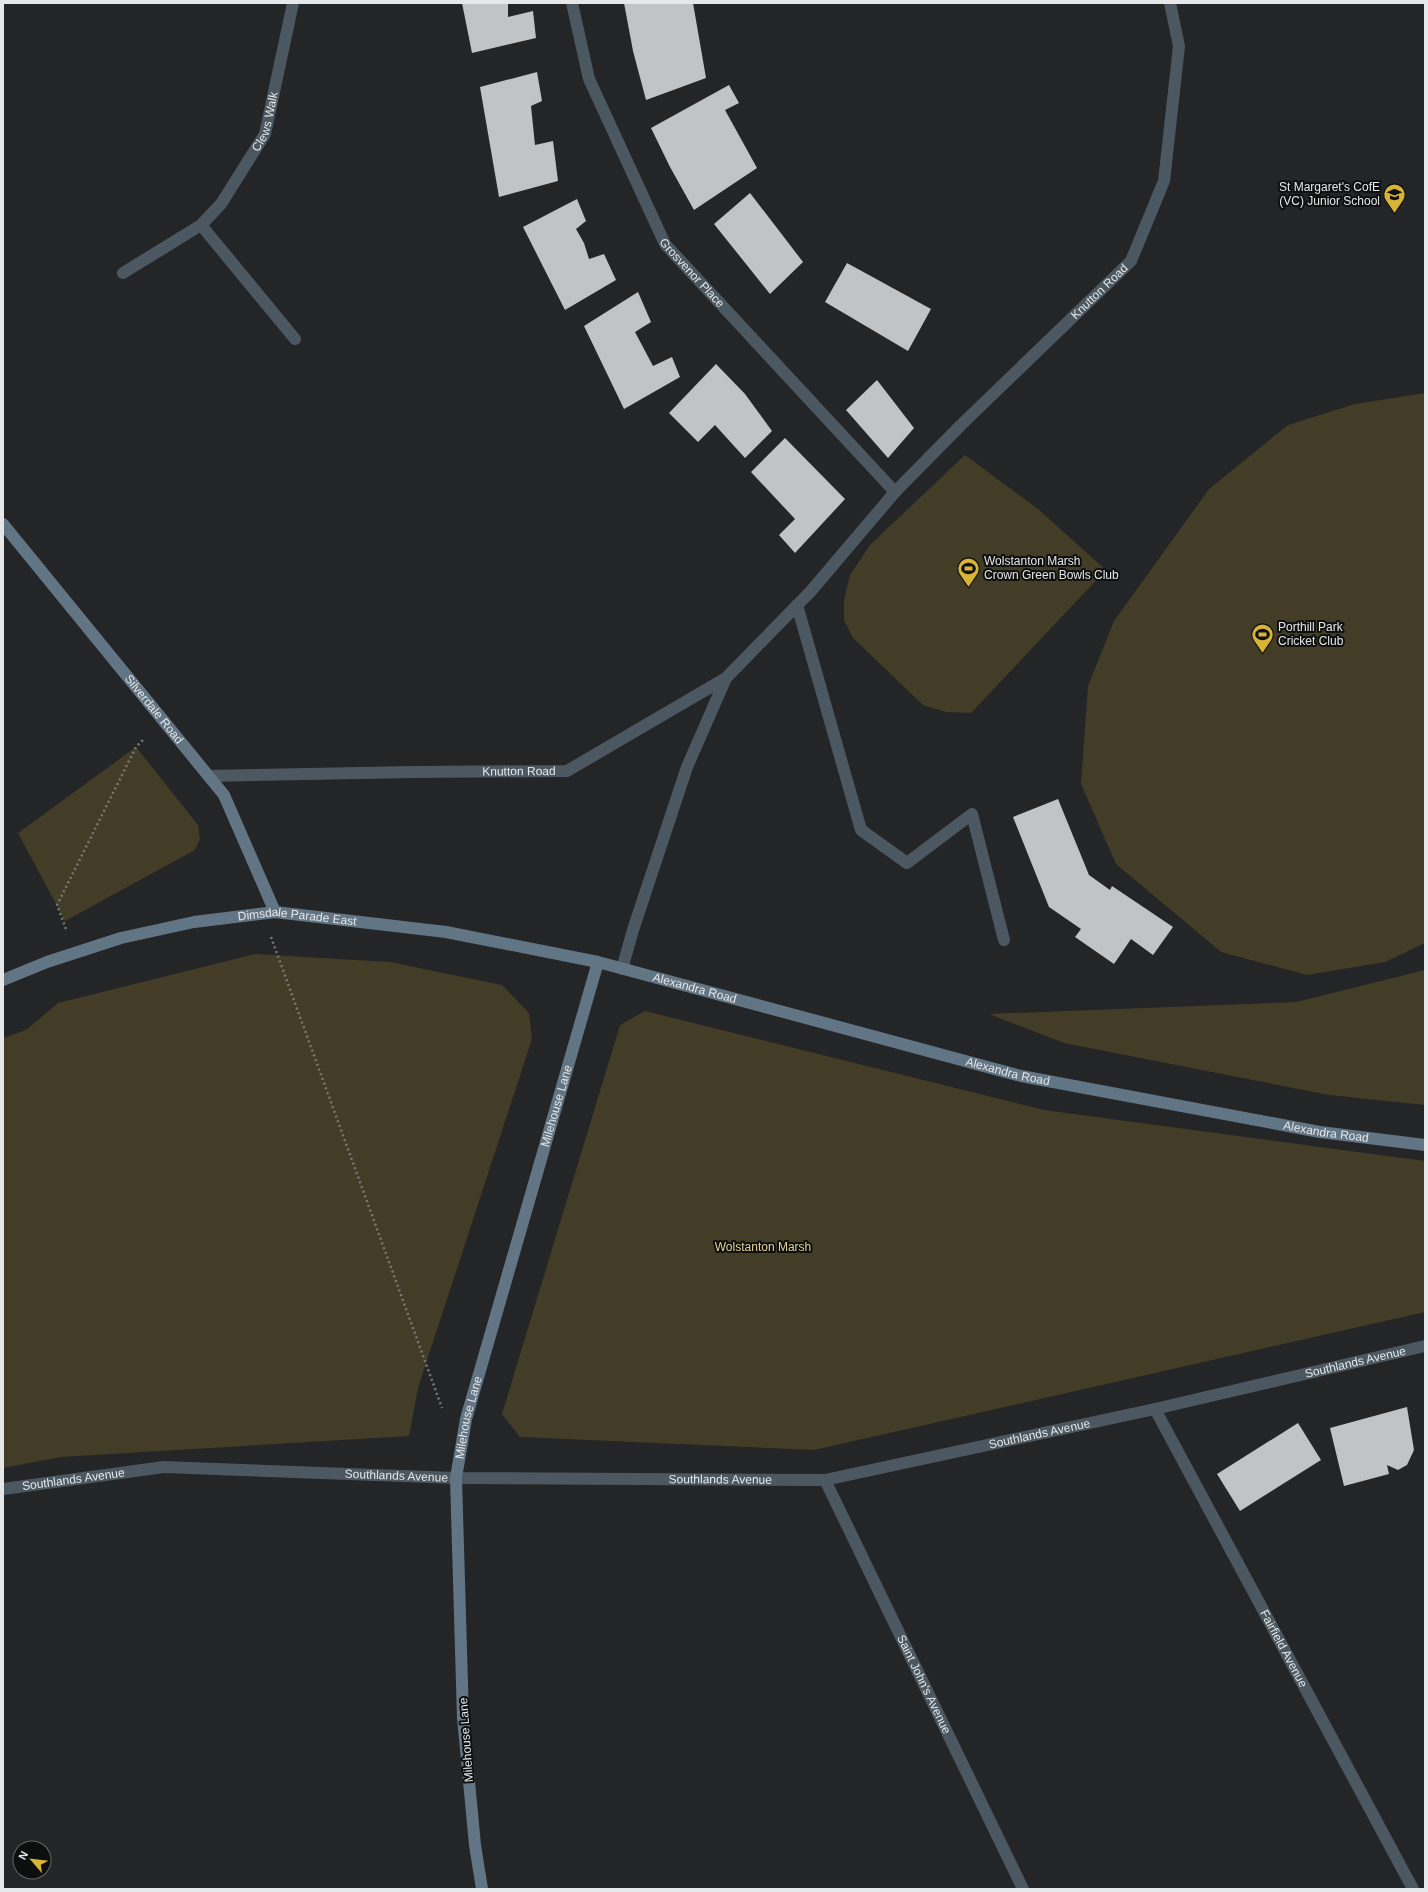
<svg xmlns="http://www.w3.org/2000/svg" width="1428" height="1892" font-family="Helvetica,sans-serif">
	<rect width="100%" height="100%" fill="#232526"/>
	<g fill="#433c26">
		<polygon points="1425,393 1425,943 1385,962 1307,975 1221,952 1116,864 1081,784 1088,686 1114,621 1209,489 1288,425 1355,404"/>
		<polygon points="965,455 1038,509 1106,570 971,713 946,712 923,705 853,638 844,620 844,600 850,575 870,545"/>
		<polygon points="136,747 198,825 200,839 195,850 65,921 18,833"/>
		<polygon points="255,954 390,962 502,985 529,1013 532,1039 418,1388 409,1436 61,1457 3,1468 3,1038 26,1030 58,1003"/>
		<polygon points="1425,970 1425,1105 1329,1095 1064,1043 989,1014 1296,1002"/>
		<polygon points="645,1011 1044,1110 1425,1161 1425,1312 814,1450 520,1437 502,1414 620,1025"/>
	</g>
	<g fill="#c1c4c6">
		<polygon points="462,3 508,3 508,17 533,11 536,38 472,53"/>
		<polygon points="624,3 693,3 706,78 646,100 633,51"/>
		<polygon points="537,72 542,101 531,106 535,145 553,141 558,181 499,197 480,87"/>
		<polygon points="729,85 739,103 725,110 757,168 694,210 670,167 651,128"/>
		<polygon points="750,193 803,262 770,294 714,224"/>
		<polygon points="577,199 586,221 576,229 584,243 589,259 604,254 616,280 565,310 523,227"/>
		<polygon points="847,263 931,309 908,351 825,302"/>
		<polygon points="638,292 651,322 635,332 653,366 672,357 680,377 624,409 584,326"/>
		<polygon points="716,364 745,394 772,431 745,458 715,425 698,442 669,413"/>
		<polygon points="877,380 914,428 888,458 846,410"/>
		<polygon points="785,438 845,499 795,553 779,535 795,519 751,472"/>
		<polygon points="1058,799 1089,875 1110,890 1112,886 1173,927 1153,955 1131,939 1114,964 1075,937 1081,929 1049,907 1013,817"/>
		<polygon points="1407,1407 1414,1450 1407,1465 1398,1470 1387,1465 1389,1474 1344,1486 1330,1428"/>
		<polygon points="1298,1423 1321,1460 1240,1511 1217,1474"/>
	</g>
	<g fill="none" stroke-linecap="round" stroke-linejoin="round">
		<g stroke="#777879" stroke-width="2.5" stroke-dasharray="2 3" stroke-linecap="butt">
			<polyline points="66,929 57,905 136,747 145,738"/>
			<polyline points="271,937 442,1408"/>
		</g>
		<polyline stroke="#4c5861" stroke-width="12" points="797,605 861,830 907,863 972,814 1004,940"/>
		<g stroke="#4c5861" stroke-width="12">
			<path id="s1" d="M572 3 589 79 665 244 895 492"/>
			<polyline points="201,225 295,339"/>
			<path id="s2" d="M123 273 201 225 221 204 265 134 293 3"/>
			<path id="s3" d="M208 776 414 772 567 771 726 678 811 591 895 492 962 424 1131 261 1164 181 1179 46 1170 3"/>
			<polyline points="622,969 633,930 687,767 726,678"/>
			<path id="s4" d="M1155 1409 1413 1889"/>
			<path id="s5" d="M825 1480 1023 1889"/>
			<path id="s6" d="M3 1489 164 1467 456 1478 825 1480 1155 1409 1425 1346"/>
		</g>
		<g stroke="#627584" stroke-width="12">
			<path id="s7" d="M3 524 224 795 275 912"/>
			<path id="s8" d="M3 980 47 962 121 938 194 922 275 912 446 932 598 962 1021 1076 1320 1132 1425 1145"/>
			<path id="s9" d="M482 1889 475 1845 463 1718 456 1478 466 1419 598 962"/>
		</g>
	</g>
	<defs>
		<symbol id="school-pin" viewBox="-11 -11 22 30"><path d="M0 17L-7.5 6A9.5 9.5 0 1 1 7.5 6Z" fill="#d8b434" stroke="#0d0e0e"/><path d="M0-5L7-2L0 1L-7-2ZM-4 1L0 2.5L4 1V4Q0 6-4 4Z" fill="#111"/></symbol>
		<symbol id="stadium-pin" viewBox="-11 -11 22 30"><path d="M0 17L-7.5 6A9.5 9.5 0 1 1 7.5 6Z" fill="#d8b434" stroke="#0d0e0e"/><path d="M0-5a6.5 5 0 1 0 0 10a6.5 5 0 1 0 0-10ZM-3.5-1.8h7v3.6h-7Z" fill="#111"/></symbol>
	</defs>
	<g fill-rule="evenodd">
		<use href="#school-pin" x="1382" y="182" width="25" height="34"/>
		<use href="#stadium-pin" x="956" y="556" width="25" height="34"/>
		<use href="#stadium-pin" x="1250" y="622" width="25" height="34"/>
	</g>
	<g text-anchor="middle" stroke-width="4" stroke-linejoin="round" paint-order="stroke">
		<g font-size="12" fill="#e6e7e8" stroke="#0d0e0e">
			<text dy="4" stroke="none"><textPath href="#s2" startOffset="215">Clews Walk</textPath></text>
			<text dy="4" stroke="none"><textPath href="#s1" startOffset="299">Grosvenor Place</textPath></text>
			<text dy="4" stroke="none"><textPath href="#s3" startOffset="1081">Knutton Road</textPath></text>
			<text dy="4" stroke="none"><textPath href="#s7" startOffset="239">Silverdale Road</textPath></text>
			<text dy="4" stroke="none"><textPath href="#s3" startOffset="311">Knutton Road</textPath></text>
			<text dy="4" stroke="none"><textPath href="#s8" startOffset="304">Dimsdale Parade East</textPath></text>
			<text dy="4" stroke="none"><textPath href="#s8" startOffset="709">Alexandra Road</textPath></text>
			<text dy="4" stroke="none"><textPath href="#s8" startOffset="1033">Alexandra Road</textPath></text>
			<text dy="4" stroke="none"><textPath href="#s9" startOffset="798">Milehouse Lane</textPath></text>
			<text dy="4" stroke="none"><textPath href="#s8" startOffset="1357">Alexandra Road</textPath></text>
			<text dy="4" stroke="none"><textPath href="#s6" startOffset="1367">Southlands Avenue</textPath></text>
			<text dy="4" stroke="none"><textPath href="#s9" startOffset="474">Milehouse Lane</textPath></text>
			<text dy="4" stroke="none"><textPath href="#s6" startOffset="1043">Southlands Avenue</textPath></text>
			<text dy="4" stroke="none"><textPath href="#s6" startOffset="395">Southlands Avenue</textPath></text>
			<text dy="4" stroke="none"><textPath href="#s6" startOffset="719">Southlands Avenue</textPath></text>
			<text dy="4" stroke="none"><textPath href="#s6" startOffset="71">Southlands Avenue</textPath></text>
			<text dy="4" stroke="none"><textPath href="#s4" startOffset="272">Fairfield Avenue</textPath></text>
			<text dy="4" stroke="none"><textPath href="#s5" startOffset="227">Saint John's Avenue</textPath></text>
			<text transform="translate(466 1740) rotate(-94)" y="4">Milehouse Lane</text>
		</g>
		<g font-size="12" fill="#e6e7e8" stroke="#0d0e0e" text-anchor="start">
			<text x="1380" y="191" text-anchor="end">St Margaret's CofE<tspan x="1380" dy="14">(VC) Junior School</tspan></text>
			<text x="984" y="565">Wolstanton Marsh<tspan x="984" dy="14">Crown Green Bowls Club</tspan></text>
			<text x="1278" y="631">Porthill Park<tspan x="1278" dy="14">Cricket Club</tspan></text>
		</g>
		<g font-size="12" fill="#e4d298" stroke="#0d0e0e">
			<text x="763" y="1251">Wolstanton Marsh</text>
		</g>
	</g>
	<rect width="1428" height="1892" fill="none" stroke="#e6e7e8" stroke-width="8"/>
	<g transform="translate(32 1860) rotate(298)"><circle r="19" fill="#0d0e0e" stroke="#646565"/>
	<path d="M0-3L7 15L0 10L-7 15Z" fill="#d8b434"/>
	<text y="-6" font-size="11" font-weight="bold" text-anchor="middle" fill="#e6e7e8">N</text>
	</g>
</svg>
